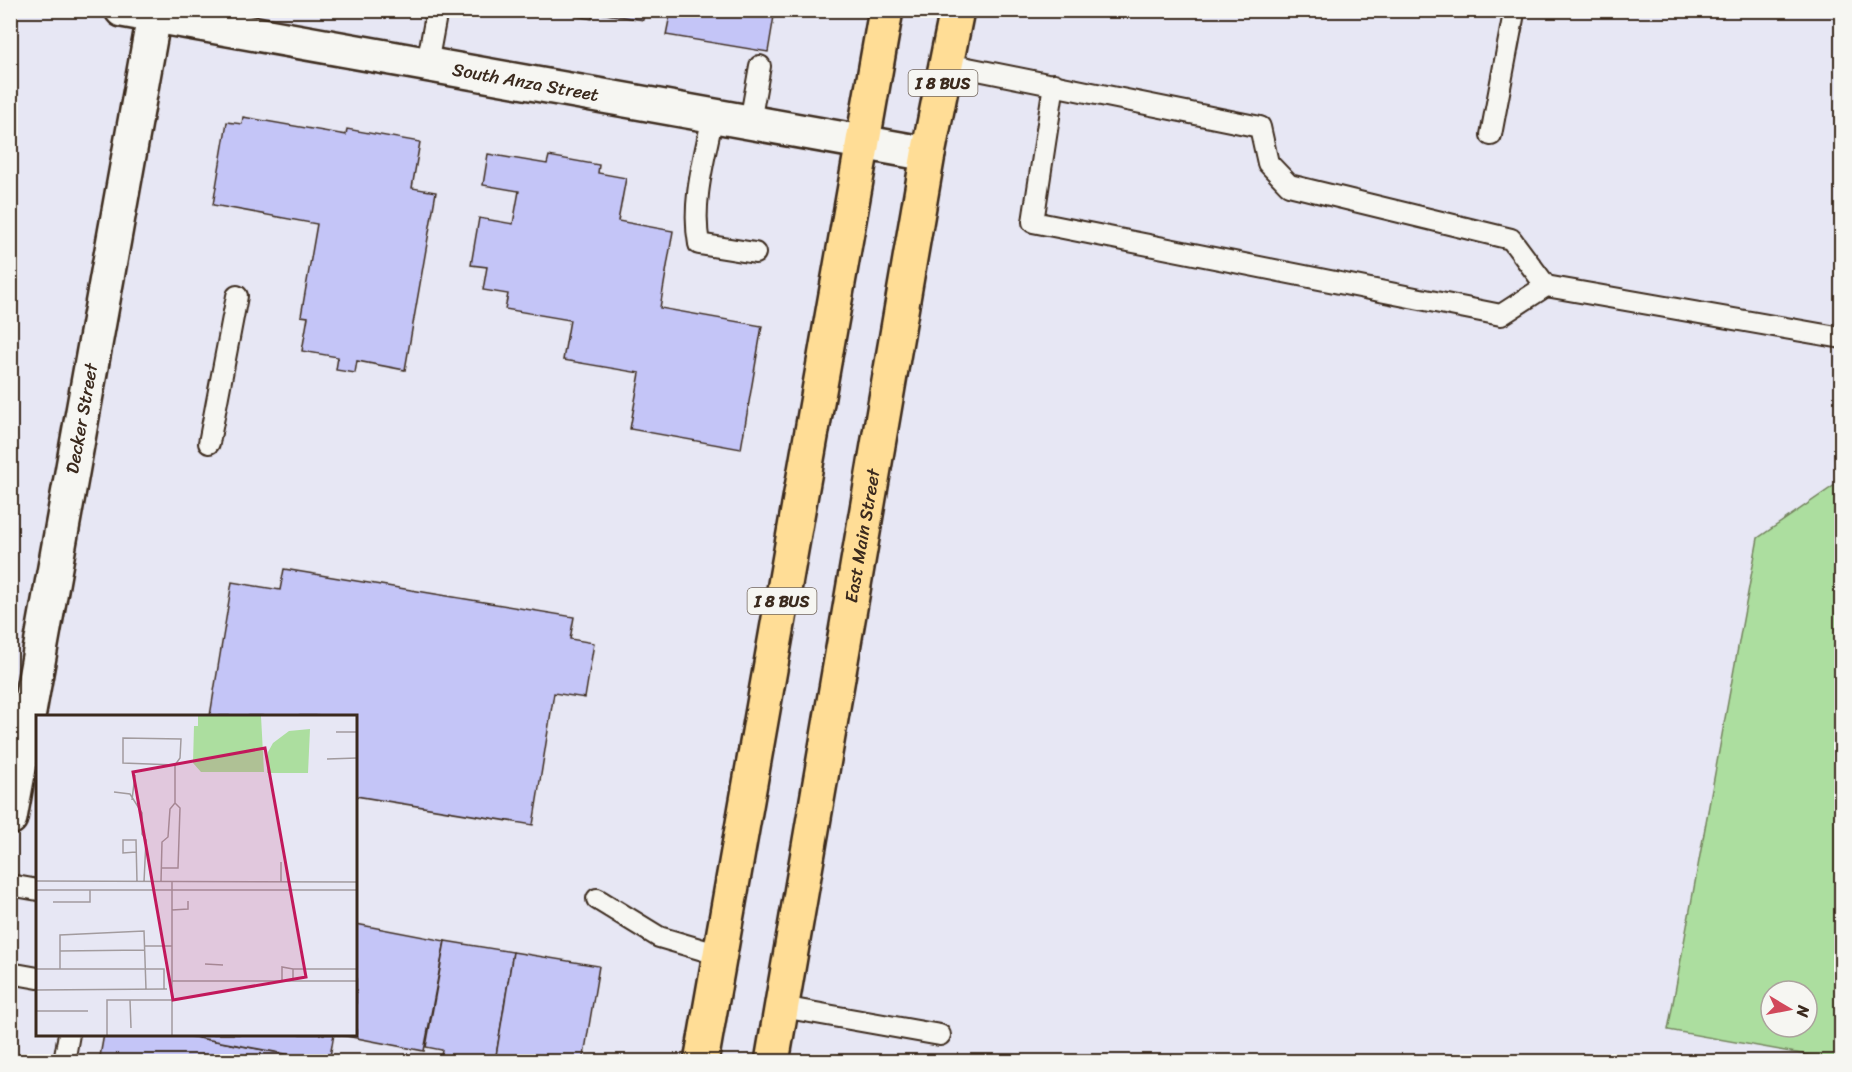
<svg xmlns="http://www.w3.org/2000/svg" width="1852" height="1072" font-family="Sriracha,sans-serif">
	<rect width="100%" height="100%" fill="#e7e7f4"/>
	<filter id="ink" filterUnits="userSpaceOnUse"><feTurbulence type="fractalNoise" baseFrequency=".0167" numOctaves="2"/><feDisplacementMap in="SourceGraphic" scale="12" xChannelSelector="R" yChannelSelector="G"/><feConvolveMatrix kernelMatrix="1 2 1 2 8 2 1 2 1" color-interpolation-filters="sRGB"/></filter>
	<g filter="url(#ink)">
		<path fill="#acde9f" stroke="#74845e" stroke-width="1.5" fill-rule="evenodd" d="M1835 485 1842 486 1841 1061 1668 1030 1758 538ZM1771 991H1807V1027H1771Z"/>
		<g fill="#c4c5f7" stroke="#3b2a1e" stroke-width="1.5">
			<polygon points="576,10 645,10 643,20 593,12 592,19 575,16"/>
			<polygon points="671,10 775,10 768,52 666,35"/>
			<polygon points="243,117 346,135 347,129 420,142 412,188 436,192 405,370 357,361 355,373 336,370 338,357 302,351 308,317 301,316 317,224 213,205 227,122 242,124"/>
			<polygon points="488,154 547,164 549,156 599,165 598,173 626,178 618,221 673,231 660,308 762,326 741,449 630,429 640,373 563,360 570,320 505,309 508,294 483,290 487,267 471,265 479,218 513,224 519,191 483,185"/>
			<polygon points="284,569 574,617 570,639 594,643 585,698 554,693 533,825 356,796 356,716 210,716 232,582 280,590"/>
			<polygon points="356,924 445,941 424,1051 336,1034 356,1034"/>
			<polygon points="445,941 513,952 495,1062 440,1062 442,1050 426,1047"/>
			<polygon points="513,952 599,966 583,1062 495,1062"/>
			<polygon points="104,1034 178,1034 328,1062 99,1062"/>
			<polygon points="178,1034 334,1034 329,1062"/>
		</g>
		<g fill="none" stroke-linecap="round" stroke-linejoin="round">
			<defs>
				<g id="lane">
					<polyline points="427,64 437,10"/>
					<polyline points="948,64 1260,127 1268,163 1289,185 1511,239 1546,286"/>
					<polyline points="1054,84 1033,222 1501,315 1546,286 1842,338"/>
					<path d="M713 115C705 157 691 201 699 244L755 253"/>
					<polyline points="750,122 760,66"/>
					<polyline points="1491,135 1514,13"/>
					<polyline points="209,443 237,296"/>
					<polyline points="10,885 38,890"/>
					<polyline points="597,899 659,937 720,955"/>
					<polyline points="10,973 38,978"/>
					<polyline points="782,1007 940,1035"/>
					<polyline points="64,1062 69,1034"/>
				</g>
				<g id="street">
					<path id="s1" d="M122 10 928 154"/>
					<path id="s2" d="M10 818 154 16"/>
				</g>
				<g id="primary">
					<polyline points="701,1062 886,10"/>
					<path id="s3" d="M772 1062 928 154 957 10"/>
				</g>
			</defs>
			<use href="#lane" stroke="#3b2a1e" stroke-width="24"/>
			<use href="#street" stroke="#3b2a1e" stroke-width="38"/>
			<use href="#primary" stroke="#3b2a1e" stroke-width="38"/>
			<use href="#lane" stroke="#f6f6f2" stroke-width="20"/>
			<use href="#street" stroke="#f6f6f2" stroke-width="33"/>
			<use href="#primary" stroke="#ffdd96" stroke-width="33"/>
		</g>
	</g>
	<g text-anchor="middle" stroke-width="6" stroke-linejoin="round" paint-order="stroke">
		<g fill="#f6f6f2" stroke="#73675e" stroke-width="1.5">
			<rect x="908.5" y="70" width="69" height="26" rx="4.5"/>
			<rect x="747.5" y="588" width="69" height="26" rx="4.5"/>
		</g>
		<g font-size="16" font-weight="bold" fill="#3b2a1e">
			<text x="943" y="89">I 8 BUS</text>
			<text x="782" y="607">I 8 BUS</text>
		</g>
		<g font-size="18" fill="#3b2a1e" stroke="#f6f6f2">
			<text dy="6" stroke="none"><textPath href="#s1" startOffset="410">South Anza Street</textPath></text>
			<text dy="6" stroke="none"><textPath href="#s2" startOffset="406">Decker Street</textPath></text>
			<text dy="6" stroke="none"><textPath href="#s3" startOffset="534">East Main Street</textPath></text>
		</g>
	</g>
	<g transform="translate(36 715)">
		<rect width="321" height="321" fill="#e7e7f4"/>
		<path d="M162 1H225L228 57H165L157 48 158 11H162ZM274 14 272 58H231L232 37 237 28 253 16Z" fill="#acde9f"/>
		<path fill="none" stroke="#a29b9e" stroke-width="1.5" d="M300 17H321M87 23 145 24 144 43 139 50 87 48ZM291 44 321 43M78 77 94 79 106 98V119L110 125 108 167M96 85 99 60M100 137 87 138V125H100L101 167M245 147V167M125 153H142L144 93 139 88V50M0 166 321 167M125 167 126 127 132 122 134 94 139 88M0 175H321M17 187H54V175M136 195 152 194V186M109 231H136M24 236 109 235M169 249 187 250M0 254H128V274M24 254V220L108 216 110 274M136 266H321M246 266V252L257 254M257 266V254H321M0 275 131 274M94 285 95 313M0 296H52M71 320V285H136M136 320V167"/>
		<path fill="#c2185b" fill-opacity="0.15" stroke="#c2185b" stroke-width="3" d="M229 33 270 262 137 285 97 57Z"/>
		<rect width="321" height="321" fill="none" stroke="#3b2a1e" stroke-width="3"/>
	</g>
	<rect width="1852" height="1072" fill="none" stroke="#f6f6f2" stroke-width="36"/>
	<rect x="18" y="18" width="1816" height="1036" fill="none" stroke="#3b2a1e" stroke-width="2" filter="url(#ink)"/>
	<g transform="translate(1789 1009) rotate(100)"><circle r="28" fill="#f6f6f2" stroke="#aba49d" stroke-width="1.5"/>
	<path d="M0-4.5L10 22L0 15L-10 22Z" fill="#d1495b"/>
	<text y="-9" font-size="16" font-weight="bold" text-anchor="middle" fill="#3b2a1e">N</text>
	</g>
</svg>
